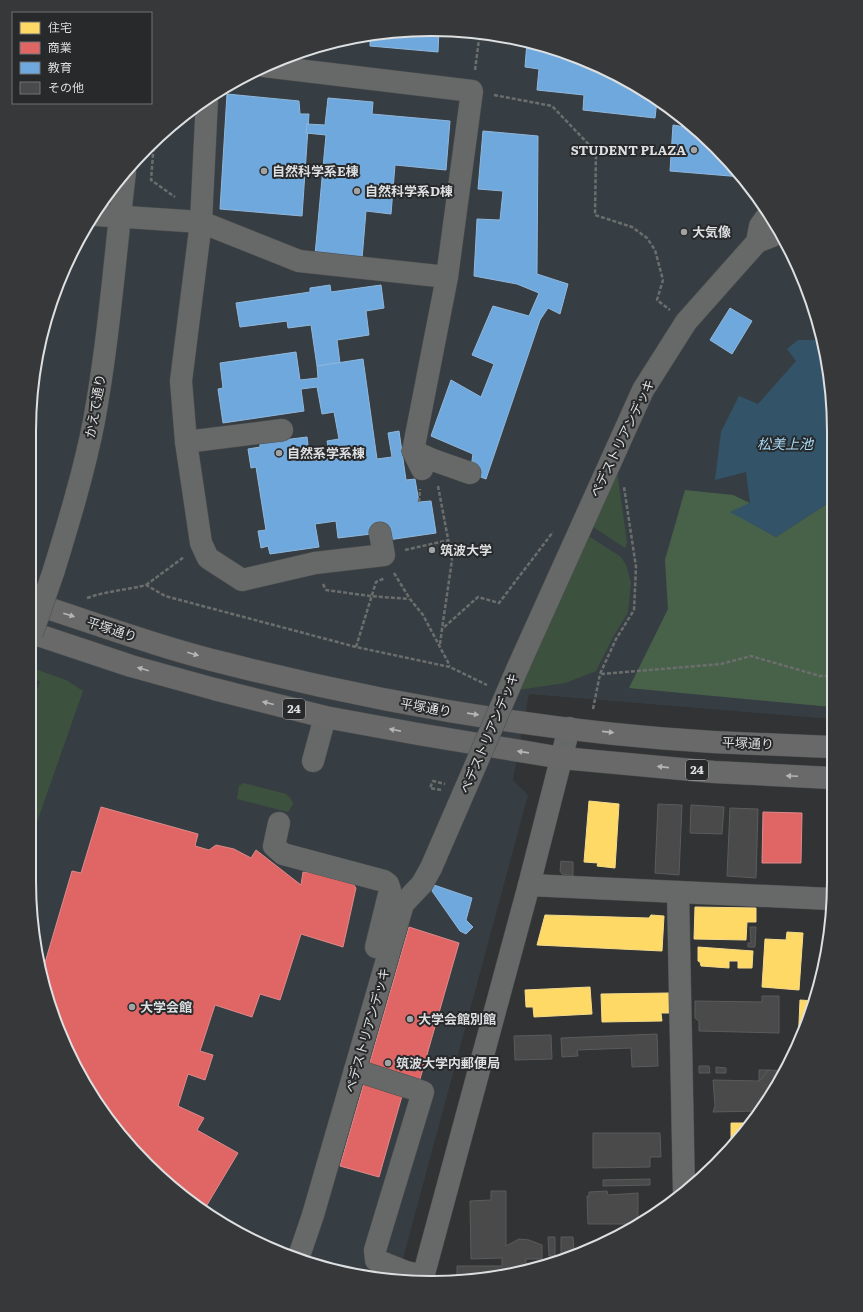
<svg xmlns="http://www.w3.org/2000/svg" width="863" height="1312" font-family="Literata,'Noto Sans JP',serif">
	<rect width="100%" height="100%" fill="#313334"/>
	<polygon fill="#373e43" points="405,30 484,32 561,50 633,83 697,129 751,187 793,254 820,328 833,405 832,719 529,694 513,780 528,795 397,1281 328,1269 278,1252 186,1200 129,1146 97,1104 50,1010 32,933 32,379 43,327 70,254 129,166 187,112 254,70 328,43"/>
	<g fill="#3d523e">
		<polygon points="617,470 627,543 625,548 592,526"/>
		<polygon points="590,537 621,557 626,565 631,583 628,612 612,639 596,671 565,683 518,690 585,542"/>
		<polygon points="32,668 66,680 83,691 32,836 32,721 35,715 34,700 40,681 32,679"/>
		<polygon points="243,783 286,794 291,799 293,804 288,812 237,799 239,786"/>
	</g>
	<polygon fill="#48624a" points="685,490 733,495 750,503 731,512 776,537 833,500 832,707 629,688 668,609 665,560"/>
	<polygon fill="#335468" points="798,340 822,340 833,405 833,500 776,537 730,512 750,503 746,472 715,480 721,432 739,396 758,404 796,361 787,349"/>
	<g fill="#ffd966" stroke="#f5db8b">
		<polygon points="589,801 619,804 615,868 597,866 598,863 584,862"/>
		<polygon points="695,907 756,908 756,922 747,922 746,940 694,939"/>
		<polygon points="545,915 649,918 651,915 664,916 662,951 537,945"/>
		<polygon points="787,932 803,933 799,990 762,987 765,939 786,940"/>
		<polygon points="698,947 753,951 752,968 738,968 738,961 729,961 729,968 701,966 700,962 698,961"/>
		<polygon points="590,987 592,1014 534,1017 533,1007 526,1007 525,990"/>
		<polygon points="669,993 669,1013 661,1013 662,1021 602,1022 601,994"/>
		<polygon points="800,1000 815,1001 798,1046"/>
		<polygon points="731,1123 749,1123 731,1148"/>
	</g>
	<g fill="#e06666" stroke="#df8a8b">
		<polygon points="101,807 198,834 195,846 209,850 216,845 234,849 251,858 256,850 301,885 303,872 347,875 356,888 343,947 301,934 280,1000 260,994 252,1017 215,1005 200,1051 213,1055 205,1080 188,1074 178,1106 204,1118 197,1130 238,1153 204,1210 186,1200 145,1161 149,1156 128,1144 131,1135 117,1130 97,1104 50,1010 40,965 44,966 72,871 81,873"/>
		<polygon points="763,812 802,813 801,863 762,863"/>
		<polygon points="409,927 459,943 414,1100 402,1096 379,1177 340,1166"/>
	</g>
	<g fill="#6fa8dc" stroke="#90b8dd">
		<polygon points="405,30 439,31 438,52 370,46 370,36"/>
		<polygon points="527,42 561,50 633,83 657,100 655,118 583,110 584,95 537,90 539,69 525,67"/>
		<polygon points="227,94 299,101 300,114 309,114 302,216 220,209"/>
		<polygon points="328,98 373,102 372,114 450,121 446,170 395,165 391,214 366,211 362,259 315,255 326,135 306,133 307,124 325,125"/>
		<polygon points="673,125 697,129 742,177 670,171"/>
		<polygon points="483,131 538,136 537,274 568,284 560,314 548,308 540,320 486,479 470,473 473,454 431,436 451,380 481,397 494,364 472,355 493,306 529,316 539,293 517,284 474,276 477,219 500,220 503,191 478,189"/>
		<polygon points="330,285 331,292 381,285 384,308 366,311 369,335 337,340 340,363 317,366 311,325 288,328 287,321 240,327 236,303 310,292 310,288"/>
		<polygon points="730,308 752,321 732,354 710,340"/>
		<polygon points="296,352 300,380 318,378 317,366 363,359 377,459 392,457 388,433 399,431 406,480 415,479 419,502 431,501 436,533 388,540 380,533 338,538 336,521 315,524 319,547 270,554 268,546 261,548 258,531 266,530 256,467 251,468 248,449 260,447 260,443 307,437 310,461 330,458 327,441 339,439 334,412 322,414 317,387 301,389 304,411 223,423 218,389 223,388 220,363"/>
		<polygon points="434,885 472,898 466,920 473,927 466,934 460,931 432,891"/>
	</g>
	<g fill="#4a4a4a" stroke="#5b5b5b">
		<polygon points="658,804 682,805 679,875 655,873"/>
		<polygon points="691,805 724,807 722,834 690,833"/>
		<polygon points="730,808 758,809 756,878 727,876"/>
		<polygon points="561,861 573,862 573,876 562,874 560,871"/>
		<polygon points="750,927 756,927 755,947 748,947 748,943 751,943"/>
		<polygon points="762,996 779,996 779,1033 699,1031 699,1021 695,1018 695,1001 762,1002"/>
		<polygon points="657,1034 658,1066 632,1067 631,1048 577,1050 578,1056 562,1057 561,1038"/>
		<polygon points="551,1035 552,1059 515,1060 514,1036"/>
		<polygon points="699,1066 709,1066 710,1073 699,1073"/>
		<polygon points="716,1067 726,1068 726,1073 716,1073"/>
		<polygon points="759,1070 769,1070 759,1081"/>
		<polygon points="769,1070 784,1071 757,1111 713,1112 715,1106 713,1080 759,1081"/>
		<polygon points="593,1133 660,1133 661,1157 650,1157 650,1167 593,1168"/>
		<polygon points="650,1179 650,1185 603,1186 603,1180"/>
		<polygon points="491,1191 506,1191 506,1246 519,1239 529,1240 542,1245 542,1259 526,1259 526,1266 545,1266 510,1275 457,1279 457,1266 502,1266 502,1258 471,1259 470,1201 491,1200"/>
		<polygon points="607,1191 608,1195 638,1193 638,1224 588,1224 587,1196 589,1196 589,1192"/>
		<polygon points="548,1237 555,1237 555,1256 549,1256"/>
		<polygon points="561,1237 573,1237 574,1252 571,1252 571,1256 561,1256"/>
	</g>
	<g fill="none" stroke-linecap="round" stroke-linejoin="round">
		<defs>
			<g id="minor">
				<polyline points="264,66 472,91 447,277 413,451 422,469"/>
				<polyline points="207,99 201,222 299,261 447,277"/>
				<polyline points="96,215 201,222 181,381 186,442 201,543 208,558 242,580 315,563 384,555 380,533"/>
				<polyline points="757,242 772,236 778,231"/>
				<polyline points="186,442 282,430"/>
				<polyline points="413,451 433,460 470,473"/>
				<path d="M54 570C69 521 84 472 94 421 109 339 115 255 125 172"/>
				<polyline points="519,665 643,390 686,322 757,242 760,226 768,215"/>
				<polyline points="313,761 325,717"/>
				<polyline points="279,823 274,846 283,854 384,881 388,884 390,890 376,947"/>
				<polyline points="529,885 831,899"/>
				<polyline points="678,892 684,1193"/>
				<polyline points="355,1070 423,1092 375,1250 376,1260 406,1272 423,1276"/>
				<polyline points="298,1259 313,1215 403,904 422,884 431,868"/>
				<polyline points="422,1281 529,885 569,728"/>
			</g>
			<g id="major">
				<path d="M32 603C97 624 162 648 228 664 385 704 550 732 713 742 752 744 792 745 831 747"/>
				<polyline points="32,633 131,666 214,689 325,717 418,734 562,758 714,772 831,778"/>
			</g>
		</defs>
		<use href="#minor" stroke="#4d4f4f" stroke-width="23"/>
		<use href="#major" stroke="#4d4f4f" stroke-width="23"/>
		<g stroke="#6c6e6d" stroke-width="2.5" stroke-dasharray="4 2" stroke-linecap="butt">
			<polyline points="475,70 480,32"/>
			<polyline points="494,95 552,106 596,152 595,215 632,227 647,238 655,250 663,280 657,300 670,310"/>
			<polyline points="154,142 151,180 175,197"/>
			<polyline points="438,486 452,560 442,629"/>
			<polyline points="419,502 420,489"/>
			<polyline points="405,550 449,540"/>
			<polyline points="394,573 410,599 423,615 450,666"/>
			<polyline points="323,584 326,590 370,596 409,599"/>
			<polyline points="146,585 184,557"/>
			<path d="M87 598C106 591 127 590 146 585L165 596 356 647 450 667 487 685"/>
			<polyline points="440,644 442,629 478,597 499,603 553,532"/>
			<polyline points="356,647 376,582 385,578"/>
			<polyline points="601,674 721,664 751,656 820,676 832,676"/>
			<polyline points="593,709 600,674 616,639 634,610 636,567 624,487"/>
			<polyline points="441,790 430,788 433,781 445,784"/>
		</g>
		<use href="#minor" stroke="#676868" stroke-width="22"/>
		<use href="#major" stroke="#686968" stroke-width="22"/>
		<defs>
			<g id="minor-bridge">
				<polyline points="32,634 54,570"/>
				<polyline points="431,868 519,665"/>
			</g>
		</defs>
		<use href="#minor-bridge" stroke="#4d4f4f" stroke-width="23" stroke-linecap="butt"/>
		<use href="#minor-bridge" stroke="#676868" stroke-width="22"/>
	</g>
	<defs><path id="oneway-solid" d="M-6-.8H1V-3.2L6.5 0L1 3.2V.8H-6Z"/></defs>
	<g fill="#b4b6b6">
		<use href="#oneway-solid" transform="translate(69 615) rotate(18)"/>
		<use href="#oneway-solid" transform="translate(193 654) rotate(16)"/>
		<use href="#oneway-solid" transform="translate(143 669) rotate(-164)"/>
		<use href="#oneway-solid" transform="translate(268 703) rotate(-166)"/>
		<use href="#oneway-solid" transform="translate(473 714) rotate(8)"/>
		<use href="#oneway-solid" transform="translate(395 730) rotate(-169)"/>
		<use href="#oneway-solid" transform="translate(608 732) rotate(6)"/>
		<use href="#oneway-solid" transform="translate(523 752) rotate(-172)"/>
		<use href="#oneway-solid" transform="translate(663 767) rotate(-174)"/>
		<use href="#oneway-solid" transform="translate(792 776) rotate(-177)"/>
	</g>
	<g fill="#a1a3a4" stroke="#27292b" stroke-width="1.5">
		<circle cx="694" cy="150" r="4"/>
		<circle cx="264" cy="171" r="4"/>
		<circle cx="357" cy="191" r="4"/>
		<circle cx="684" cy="232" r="4"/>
		<circle cx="279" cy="453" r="4"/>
		<circle cx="432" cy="550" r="4"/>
		<circle cx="132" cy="1007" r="4"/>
		<circle cx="410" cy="1019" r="4"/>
		<circle cx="388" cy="1063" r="4"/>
	</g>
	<g text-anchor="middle" stroke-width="4" stroke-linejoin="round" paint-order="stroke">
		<g fill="#27292b" stroke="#a6a8aa" stroke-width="1">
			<rect x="283" y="699" width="22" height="20" rx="3"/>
			<rect x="686" y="760" width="22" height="20" rx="3"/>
		</g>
		<g font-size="12" font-weight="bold" fill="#dddfe0">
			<text x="294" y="713">24</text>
			<text x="697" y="774">24</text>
		</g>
		<g font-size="13" font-weight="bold" fill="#dddfe0" stroke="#27292b" text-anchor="start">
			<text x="686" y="155" text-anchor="end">STUDENT PLAZA</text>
			<text x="272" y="176">自然科学系E棟</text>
			<text x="365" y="196">自然科学系D棟</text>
			<text x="692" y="237">大気像</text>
			<text x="287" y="458">自然系学系棟</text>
			<text x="440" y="555">筑波大学</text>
			<text x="140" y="1012">大学会館</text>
			<text x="418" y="1024">大学会館別館</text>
			<text x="396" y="1068">筑波大学内郵便局</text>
		</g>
		<g font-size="13" fill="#dddfe0" stroke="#27292b">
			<text transform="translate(95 406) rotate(-80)" y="5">かえで通り</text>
			<text transform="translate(622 438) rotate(-64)" y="5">ペデストリアンデッキ</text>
			<text transform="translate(112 629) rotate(18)" y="5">平塚通り</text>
			<text transform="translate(426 707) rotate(10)" y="5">平塚通り</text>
			<text transform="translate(489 733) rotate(-67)" y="5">ペデストリアンデッキ</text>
			<text transform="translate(748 743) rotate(2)" y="5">平塚通り</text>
			<text transform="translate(367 1030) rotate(-74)" y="5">ペデストリアンデッキ</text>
		</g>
		<g font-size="14" font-style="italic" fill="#a8daf9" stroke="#27292b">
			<text x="785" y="449">松美上池</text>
		</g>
	</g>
	<path d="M0 0H863V1312H0ZM431 36H432A395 395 0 0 1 827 431V881A395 395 0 0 1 432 1276H431A395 395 0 0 1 36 881V431A395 395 0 0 1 431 36Z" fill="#363839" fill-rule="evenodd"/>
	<path fill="none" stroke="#dddfe0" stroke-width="2" d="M431 36H432A395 395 0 0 1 827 431V881A395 395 0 0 1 432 1276H431A395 395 0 0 1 36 881V431A395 395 0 0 1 431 36Z"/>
	<rect x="12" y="12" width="140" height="92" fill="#27292b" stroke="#707273"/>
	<rect x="20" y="22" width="20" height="12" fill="#ffd966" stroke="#707273"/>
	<text x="48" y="32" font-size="12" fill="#dddfe0">住宅</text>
	<rect x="20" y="42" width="20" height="12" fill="#e06666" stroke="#707273"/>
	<text x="48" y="52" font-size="12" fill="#dddfe0">商業</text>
	<rect x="20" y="62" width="20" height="12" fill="#6fa8dc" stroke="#707273"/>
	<text x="48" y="72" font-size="12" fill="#dddfe0">教育</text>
	<rect x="20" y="82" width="20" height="12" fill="#4a4a4a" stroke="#707273"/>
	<text x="48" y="92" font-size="12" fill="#dddfe0">その他</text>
</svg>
